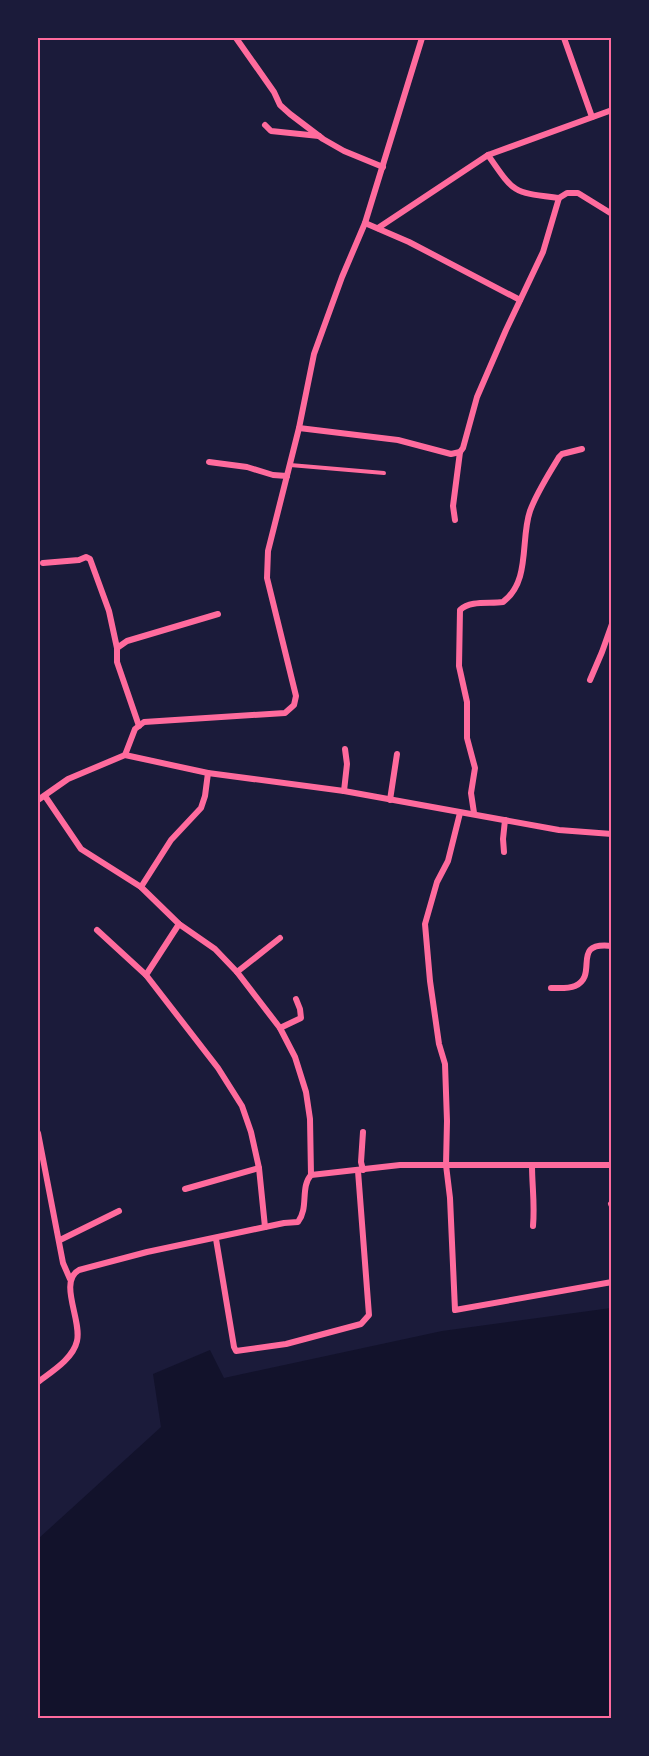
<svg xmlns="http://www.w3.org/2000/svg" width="649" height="1756" font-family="'PT Sans',sans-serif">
	<rect width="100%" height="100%" fill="#1b1b3a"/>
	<polygon fill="#12122b" points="611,1308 611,1718 38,1718 38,1539 161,1427 153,1374 210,1350 224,1378 442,1331"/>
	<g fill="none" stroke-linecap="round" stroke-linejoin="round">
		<polyline stroke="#ff6b9d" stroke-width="4" points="290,465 384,473"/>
		<g stroke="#ff6b9d" stroke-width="6">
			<polyline points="236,38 274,92 280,105 290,114 323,139 344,151 383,167"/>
			<polyline points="564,38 592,117"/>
			<polyline points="265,125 271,131 319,136"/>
			<path d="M488 155C515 194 512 192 559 198"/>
			<polyline points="365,223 409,242 520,300"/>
			<polyline points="378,228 488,155 612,110"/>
			<polyline points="299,428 398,440 451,454 460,452 463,448 477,397 506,330 543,252 559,198 567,193 578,193 612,214"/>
			<polyline points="209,462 247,467 273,475 287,476"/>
			<polyline points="455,520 453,506 460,452"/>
			<polyline points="43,563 79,560 86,557 90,559 109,611 117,648"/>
			<polyline points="590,680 602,652 612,624"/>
			<polyline points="139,726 117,662 117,648 127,641 218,614"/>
			<polyline points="125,755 135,729 144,722 285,713 294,705 296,696 267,578 268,551 299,428 314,354 342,277 365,223 422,38"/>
			<polyline points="344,791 347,764 345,749"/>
			<polyline points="45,796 81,849 141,887 179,924 215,949 237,972 280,1028 295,1057 306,1092 310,1119 311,1175"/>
			<polyline points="38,800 68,779 125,755 208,773 344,791 559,830 612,834"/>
			<polyline points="390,800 397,754"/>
			<polyline points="460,813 448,861 437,882 425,924 430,981 439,1044 445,1064 447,1121 446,1165 450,1198 455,1310 612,1282"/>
			<path d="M474 813 471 793 475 768 467 738V702L459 666 460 610C471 600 489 604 503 602 531 581 520 540 530 511 537 492 549 474 559 457L562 454 582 449"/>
			<polyline points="504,852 503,839 505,820"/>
			<polyline points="141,887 171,840 201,808 205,796 208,773"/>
			<polyline points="179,924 146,975 218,1068 242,1106 251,1132 259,1168 265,1227"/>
			<polyline points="97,930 146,975"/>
			<polyline points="237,972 280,938"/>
			<path d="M551 988C558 988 568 989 575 986 600 975 569 941 612 946"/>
			<polyline points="280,1028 301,1018 300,1009 296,999"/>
			<polyline points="38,1133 63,1263 70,1279"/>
			<path d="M532 1165C532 1186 535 1205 533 1226"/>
			<polyline points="363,1170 361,1162 363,1132"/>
			<polyline points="185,1189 259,1168"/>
			<polyline points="611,1204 612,1206"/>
			<polyline points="216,1239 234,1347 236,1351 286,1344 361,1324 369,1315 358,1171"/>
			<polyline points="60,1240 119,1211"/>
			<polyline points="612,1242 612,1278"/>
			<path d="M38 1382C51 1372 73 1359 77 1341 82 1320 58 1282 79 1270L147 1252 284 1223 298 1222C309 1208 300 1187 311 1175L400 1165H612"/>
		</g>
	</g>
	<rect width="649" height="1756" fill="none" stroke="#1b1b3a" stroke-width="78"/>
	<rect x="39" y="39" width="571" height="1678" fill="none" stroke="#ff6b9d" stroke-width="2"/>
</svg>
